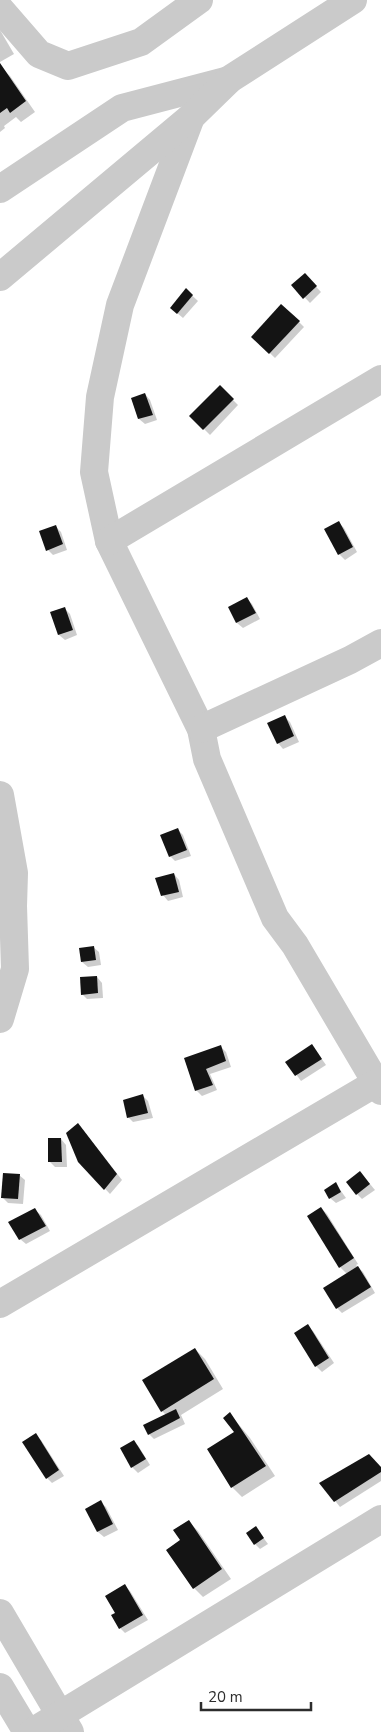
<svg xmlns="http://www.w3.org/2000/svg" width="381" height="1732" font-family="'Nunito Sans',sans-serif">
	<rect width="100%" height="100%" fill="#fff"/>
	<g fill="#0003">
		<polygon points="0,30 14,54 0,62"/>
		<polygon points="0,66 10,76 35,112 21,122 16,117 4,126 5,128 0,132"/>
		<polygon points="305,275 321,292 310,303 293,285"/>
		<polygon points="186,290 198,301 183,318 177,313"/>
		<polygon points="299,322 304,327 275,358 253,337"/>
		<polygon points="220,387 238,405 210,435 191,416"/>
		<polygon points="145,394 150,400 157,420 145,424 139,419 132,399"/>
		<polygon points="339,523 344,528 357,552 345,560 339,554 326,530"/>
		<polygon points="55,526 61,532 67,550 53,555 48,550"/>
		<polygon points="247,599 252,604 260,619 243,628 237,623 230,607"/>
		<polygon points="64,608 70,614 77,635 65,640 59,635 52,612"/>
		<polygon points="284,716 290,722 299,742 283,749 278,743"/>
		<polygon points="177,829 183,835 191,856 175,861 170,856"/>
		<polygon points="174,874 179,880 183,897 168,901 163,895"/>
		<polygon points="93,947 99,952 101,965 88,967 82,962 81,949"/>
		<polygon points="97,977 102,983 103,998 87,999 82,994"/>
		<polygon points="312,1045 326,1065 301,1081 287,1062"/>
		<polygon points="221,1047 226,1052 231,1067 210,1074 217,1090 202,1096 196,1090 185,1059"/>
		<polygon points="143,1096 148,1101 153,1118 133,1122 128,1117"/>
		<polygon points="83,1130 122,1180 110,1194 79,1161"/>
		<polygon points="61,1139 66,1145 67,1167 55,1167 50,1162"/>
		<polygon points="19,1175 25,1180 23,1204 8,1203 2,1197"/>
		<polygon points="365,1178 375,1190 362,1199 357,1194"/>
		<polygon points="336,1184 346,1198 336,1203 330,1198"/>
		<polygon points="321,1208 327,1214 358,1264 356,1265 363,1272 375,1293 342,1313 337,1308 347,1274 340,1267"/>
		<polygon points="35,1210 41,1215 50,1231 26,1244 20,1239"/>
		<polygon points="308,1326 313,1331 334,1363 322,1372 316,1366 295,1334"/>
		<polygon points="195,1349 205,1359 223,1389 181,1415 185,1424 154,1439 149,1434 166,1415 162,1411"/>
		<polygon points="230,1414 250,1438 275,1476 242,1497 232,1487 208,1449 235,1432"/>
		<polygon points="35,1435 41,1440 64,1476 52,1483 47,1478"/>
		<polygon points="134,1441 139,1447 150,1465 138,1473 132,1467 121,1449"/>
		<polygon points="381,1469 381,1481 340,1507 321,1483"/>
		<polygon points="100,1502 106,1507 118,1530 104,1537 98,1532 86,1509"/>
		<polygon points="188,1521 198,1531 231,1579 203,1597 194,1588"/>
		<polygon points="256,1528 268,1544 260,1549 255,1544"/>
		<polygon points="125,1586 130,1591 148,1620 125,1633 120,1628 117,1613"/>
	</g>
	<g fill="#141414">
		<polygon points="0,63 26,101 10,113 7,108 0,113"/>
		<polygon points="305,273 317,286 303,299 291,285"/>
		<polygon points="186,288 193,295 177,314 170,308"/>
		<polygon points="281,304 300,321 269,354 251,337"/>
		<polygon points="220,385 234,399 203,430 189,416"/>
		<polygon points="145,393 153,415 138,419 131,398"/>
		<polygon points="339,521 353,547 338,555 324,529"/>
		<polygon points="56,525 63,544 46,551 39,531"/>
		<polygon points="247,597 256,613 236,623 228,607"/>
		<polygon points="65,607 73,630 58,635 50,612"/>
		<polygon points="285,715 294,736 277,744 267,723"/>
		<polygon points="178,828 187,850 169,857 160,835"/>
		<polygon points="174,873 179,892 161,896 155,878"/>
		<polygon points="94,946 96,960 81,962 79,948"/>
		<polygon points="97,976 98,993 81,995 80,977"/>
		<polygon points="312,1044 322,1059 295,1076 285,1062"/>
		<polygon points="221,1045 226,1061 206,1069 213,1085 195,1091 184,1058"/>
		<polygon points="143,1094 148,1113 127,1118 123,1100"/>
		<polygon points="78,1123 117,1174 104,1190 78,1162 66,1133"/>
		<polygon points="48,1138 61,1138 62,1162 48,1162"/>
		<polygon points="360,1171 370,1184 356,1195 346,1182"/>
		<polygon points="3,1173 20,1174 18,1199 1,1198"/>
		<polygon points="336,1182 341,1192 329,1199 324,1190"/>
		<polygon points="321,1207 354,1258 339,1268 307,1216"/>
		<polygon points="35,1208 46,1226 19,1240 8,1222"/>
		<polygon points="358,1266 371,1287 336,1309 323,1288"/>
		<polygon points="308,1324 329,1358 315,1367 294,1333"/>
		<polygon points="195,1348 214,1379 161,1412 142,1380"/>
		<polygon points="176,1409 180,1418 148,1435 143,1425"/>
		<polygon points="230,1412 266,1466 231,1488 207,1449 234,1432 223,1418"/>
		<polygon points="36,1433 59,1470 46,1479 22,1442"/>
		<polygon points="134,1440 146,1459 131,1468 120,1448"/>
		<polygon points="369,1454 381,1467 381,1472 334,1502 319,1483"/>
		<polygon points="101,1500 113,1524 97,1532 85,1509"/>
		<polygon points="189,1520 222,1569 193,1589 166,1550 180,1540 173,1530"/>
		<polygon points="256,1526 264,1538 254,1545 246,1533"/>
		<polygon points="125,1584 143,1615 119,1629 111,1615 115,1613 105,1596"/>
	</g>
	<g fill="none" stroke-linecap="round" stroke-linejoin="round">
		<g stroke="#cacaca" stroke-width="28">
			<polyline points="0,9 39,54 68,66 141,42 199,0"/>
			<polyline points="191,117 120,305 100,397 94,472 109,541 201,729 207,759 275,918 295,945 381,1091"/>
			<polyline points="0,189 122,108 229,80"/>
			<polyline points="0,277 191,117 230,79 353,0"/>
			<polyline points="109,541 381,379"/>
			<polyline points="201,729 350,660 381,643"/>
			<polyline points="0,795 14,873 13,906 15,969 0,1019"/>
			<polyline points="0,1304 381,1080"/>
			<polyline points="0,1613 70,1732"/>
			<polyline points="0,1687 27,1732"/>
			<polyline points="32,1732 381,1519"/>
		</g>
	</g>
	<path d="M201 1702v8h110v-8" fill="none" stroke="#2d2d2d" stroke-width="2.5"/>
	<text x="208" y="1702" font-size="15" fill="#2d2d2d" stroke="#ffffff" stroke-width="4" paint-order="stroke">20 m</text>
</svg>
